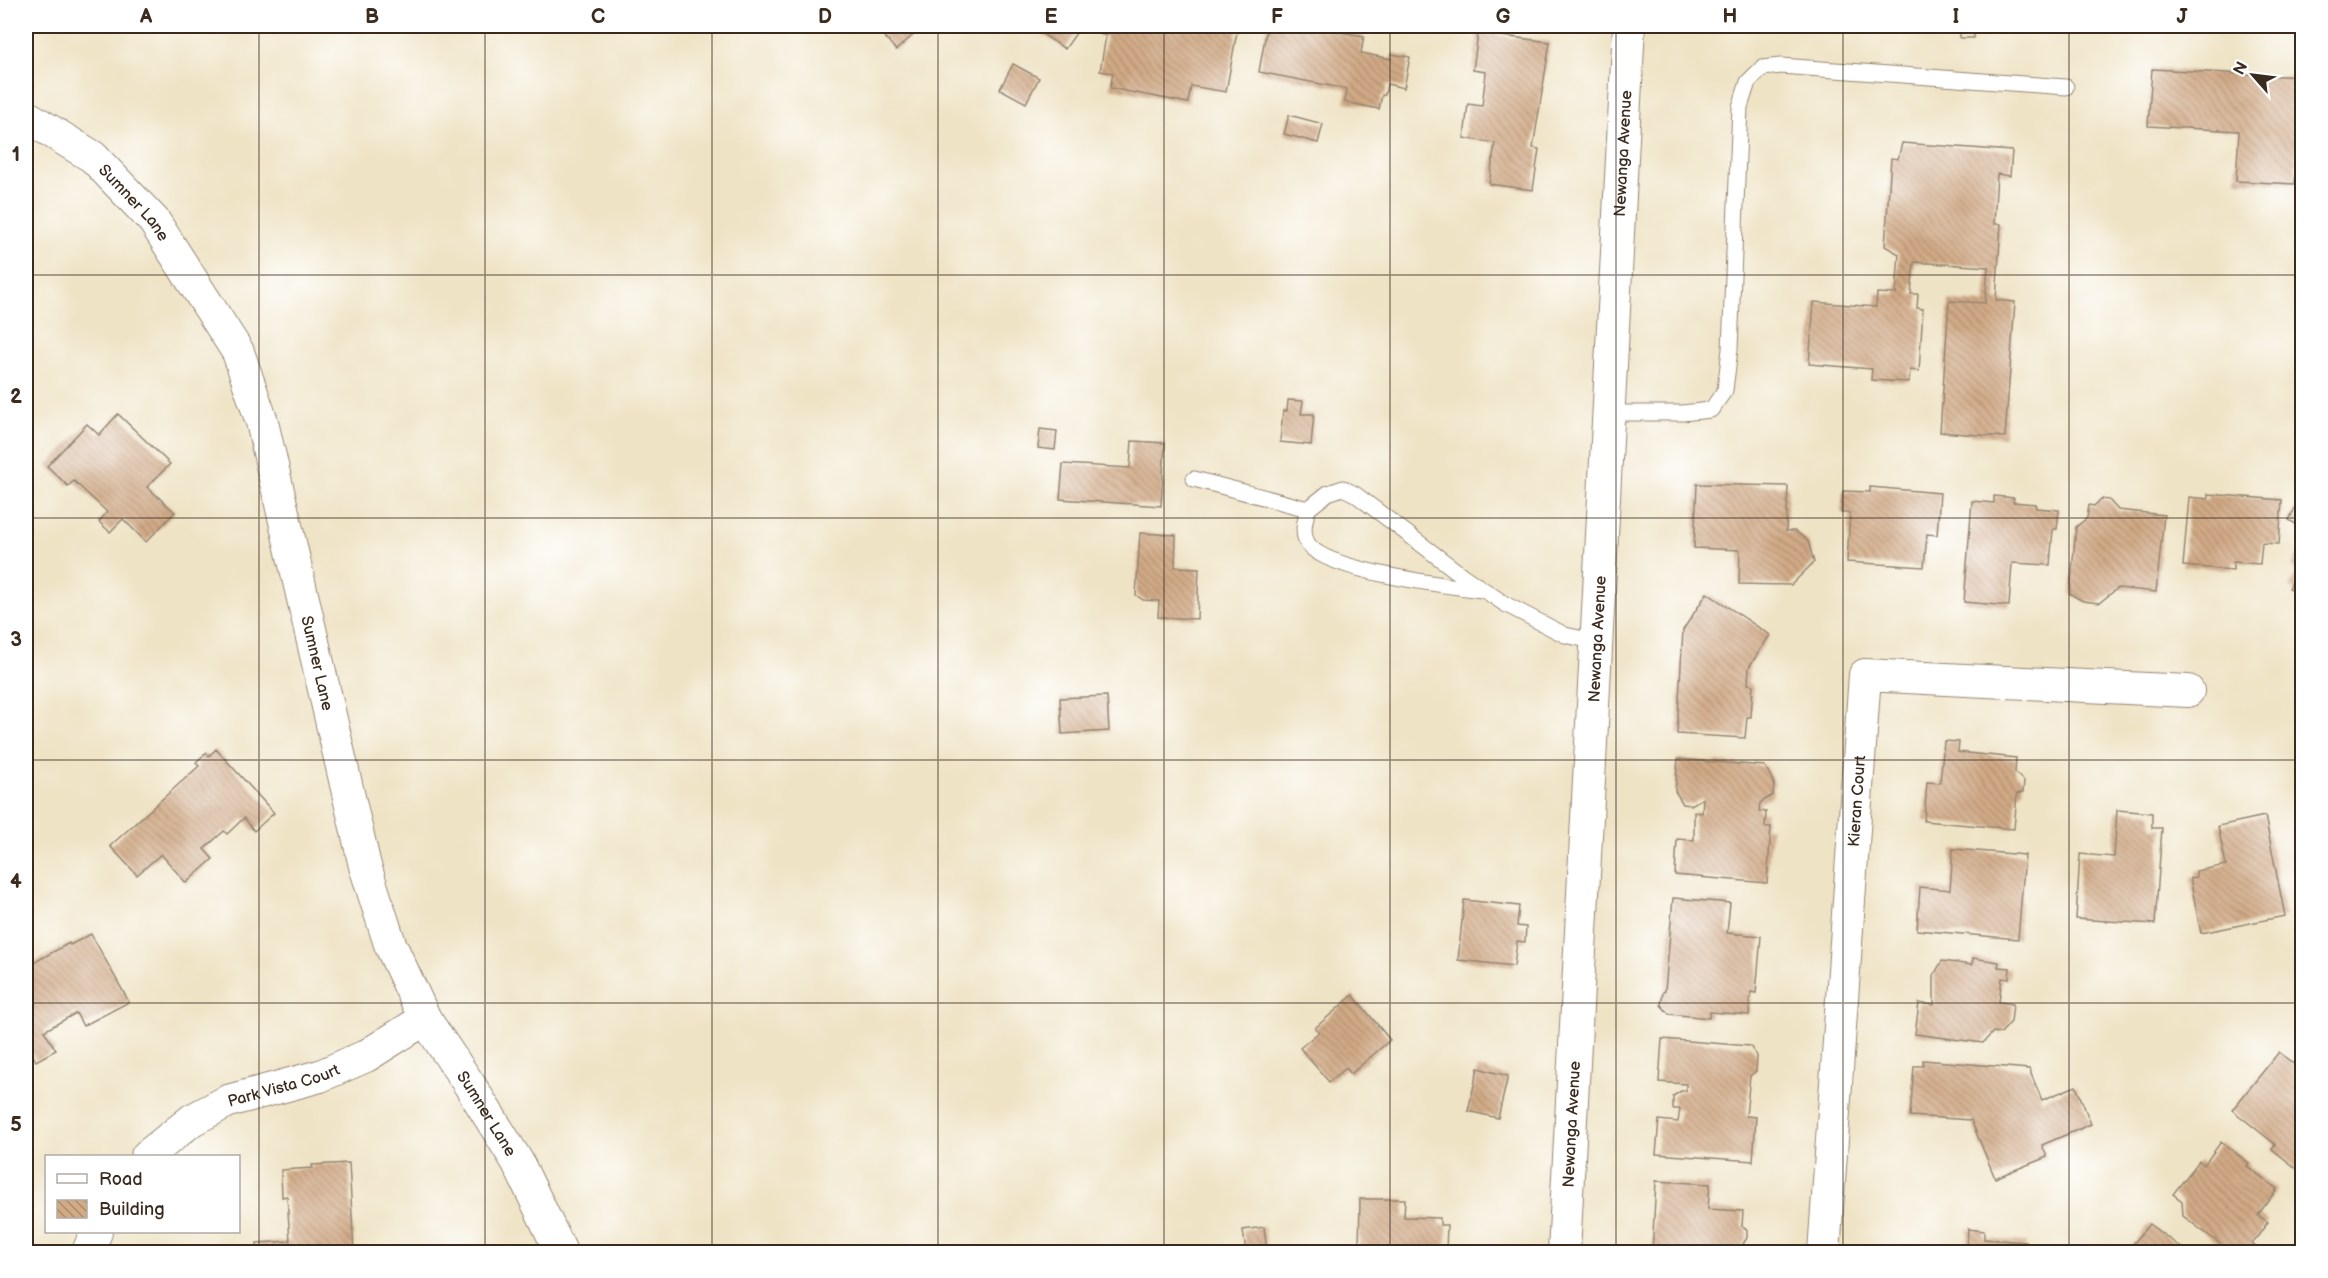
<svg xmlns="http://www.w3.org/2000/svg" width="2328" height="1278" font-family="'Balsamiq Sans',sans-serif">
	<defs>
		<pattern id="building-back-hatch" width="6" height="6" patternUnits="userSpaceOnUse" patternTransform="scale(1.5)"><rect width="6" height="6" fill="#d2aa86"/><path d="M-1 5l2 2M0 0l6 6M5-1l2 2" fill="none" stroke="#ac8b6d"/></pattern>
	</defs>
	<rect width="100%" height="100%" fill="#fff"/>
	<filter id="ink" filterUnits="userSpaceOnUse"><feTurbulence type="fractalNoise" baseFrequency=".0167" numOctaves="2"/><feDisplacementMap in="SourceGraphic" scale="12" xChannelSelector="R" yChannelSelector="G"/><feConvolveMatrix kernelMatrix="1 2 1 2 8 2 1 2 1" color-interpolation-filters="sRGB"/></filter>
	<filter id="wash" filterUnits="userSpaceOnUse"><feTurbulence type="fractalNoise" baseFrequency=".008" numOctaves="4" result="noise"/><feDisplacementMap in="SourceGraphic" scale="24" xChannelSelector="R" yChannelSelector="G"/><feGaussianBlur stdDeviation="1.35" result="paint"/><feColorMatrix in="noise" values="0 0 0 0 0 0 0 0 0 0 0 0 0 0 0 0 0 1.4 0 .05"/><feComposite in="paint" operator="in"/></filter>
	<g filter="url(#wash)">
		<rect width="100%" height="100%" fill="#efe3c5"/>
		<g id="blocks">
			<g fill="url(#building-back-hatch)">
				<polygon points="875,26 915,26 919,30 896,50"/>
				<polygon points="1030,26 1081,26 1065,49"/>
				<polygon points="1101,26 1238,26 1226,92 1191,86 1188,103 1110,88 1113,73 1100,71 1106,36 1099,34"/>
				<polygon points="1267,26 1319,26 1319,28 1364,36 1361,53 1391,59 1392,54 1410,57 1404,88 1387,84 1385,95 1382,95 1379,109 1345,102 1347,89 1259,72"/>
				<rect x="1960" y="26" width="14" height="12"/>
				<polygon points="1478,33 1550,42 1533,148 1539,149 1533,190 1489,184 1495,143 1464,138 1468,104 1482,106 1486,72 1473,70"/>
				<polygon points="1013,64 1039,78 1026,103 1000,89"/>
				<polygon points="2152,69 2301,77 2295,184 2236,181 2239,131 2148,126"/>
				<polygon points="1289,115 1323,124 1318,143 1284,134"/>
				<polygon points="1902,143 2012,151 2010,176 1997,174 1994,224 2001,224 1996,300 2015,302 2005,437 1940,432 1949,301 1985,303 1988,267 1914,262 1911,294 1918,294 1917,308 1923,309 1919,371 1910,370 1909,382 1871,380 1872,369 1809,364 1814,302 1876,307 1877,293 1896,294 1899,254 1885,246 1891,158 1898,159"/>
				<polygon points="1288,400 1303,401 1301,414 1314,414 1311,445 1280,442 1283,411 1287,411"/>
				<polygon points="118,414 170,464 147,487 175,512 146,542 123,519 110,532 99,522 107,512 74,481 68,486 47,466 87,424 99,435"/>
				<polygon points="1040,429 1057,431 1055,450 1038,448"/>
				<polygon points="1132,441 1165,443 1161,506 1060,499 1063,464 1130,468"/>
				<polygon points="1697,484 1788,486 1786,531 1795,531 1808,541 1814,562 1791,585 1739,584 1740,550 1694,548"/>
				<polygon points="1870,487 1940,493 1937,535 1927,534 1924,567 1847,562 1850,513 1841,513 1843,491 1870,492"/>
				<polygon points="2208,494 2282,500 2279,544 2262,543 2260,564 2233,562 2233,570 2183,566 2189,497 2208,499"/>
				<polygon points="1994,496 2014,498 2013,502 2035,504 2036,508 2059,510 2057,529 2053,529 2050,565 2012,563 2009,606 1964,602 1972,501 1994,503"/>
				<polygon points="2101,499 2109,500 2118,510 2164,515 2156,592 2118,588 2099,603 2083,601 2070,594 2076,527 2087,518 2089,505 2094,506"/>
				<polygon points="2299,501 2302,503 2302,528 2289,520"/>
				<polygon points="1140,533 1176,535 1175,567 1199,568 1197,619 1158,617 1159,601 1143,600 1136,595"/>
				<polygon points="2302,547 2302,595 2289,588 2298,570 2291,567"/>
				<polygon points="1707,593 1770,635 1749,667 1748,684 1753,685 1751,717 1747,717 1745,738 1677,734 1683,630"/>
				<polygon points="1107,696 1109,731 1062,734 1060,698"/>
				<polygon points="1944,741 1959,742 1958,752 2016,758 2015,773 2024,781 2023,792 2017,794 2014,829 1924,821 1927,782 1940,783"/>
				<polygon points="216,749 274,813 254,831 244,818 227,834 224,831 204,849 213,859 186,883 161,854 137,875 110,846 199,766 196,762 206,753 209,756"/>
				<polygon points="1678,759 1765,766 1774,783 1773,795 1760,803 1759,811 1766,812 1765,827 1771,827 1767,883 1675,875 1677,839 1694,840 1694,812 1702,813 1703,798 1691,805 1683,804 1675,791"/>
				<polygon points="2117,810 2152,813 2152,828 2162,828 2155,924 2076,919 2080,854 2114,857"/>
				<polygon points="2265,816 2285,916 2201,933 2190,878 2196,877 2196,871 2226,865 2218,826"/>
				<polygon points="1953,849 2025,855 2018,939 1917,930 1920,887 1950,890"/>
				<polygon points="1673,898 1730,903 1727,933 1761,936 1756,993 1751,992 1749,1015 1710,1012 1709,1018 1669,1014 1661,1005 1663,992 1665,991"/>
				<polygon points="1464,900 1519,906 1517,926 1526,927 1525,942 1517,941 1514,966 1458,960"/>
				<polygon points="91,934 129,1002 83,1026 76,1013 44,1031 56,1050 36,1061 26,1043 26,967 69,943 70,945"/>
				<polygon points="1973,958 1999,962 1998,967 2010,968 2009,979 2002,978 1999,1002 2013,1004 2011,1022 2001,1033 1993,1032 1983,1043 1915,1034 1919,1003 1934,1005 1934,975 1942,961 1972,965"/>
				<polygon points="1353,995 1390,1040 1351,1074 1346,1068 1329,1082 1300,1048 1319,1032 1315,1028"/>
				<polygon points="1662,1039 1750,1046 1757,1056 1756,1071 1750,1076 1746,1116 1756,1117 1753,1161 1656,1154 1659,1120 1678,1122 1680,1109 1673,1109 1673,1096 1681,1091 1686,1091 1686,1084 1659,1082"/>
				<polygon points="2279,1052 2302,1071 2302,1173 2272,1149 2275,1144 2232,1110"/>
				<polygon points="1923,1060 2029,1069 2042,1100 2076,1086 2091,1124 2042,1145 2047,1157 1995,1178 1971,1120 1910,1116 1914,1066 1923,1066"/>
				<polygon points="1478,1068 1508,1076 1498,1118 1468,1111"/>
				<polygon points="2221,1142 2249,1163 2247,1166 2277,1189 2258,1215 2268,1222 2252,1244 2256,1247 2251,1252 2231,1252 2224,1247 2183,1216 2182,1201 2173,1194 2199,1161 2204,1165"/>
				<polygon points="349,1163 354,1252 257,1252 257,1243 290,1241 287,1196 282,1197 281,1170 313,1168 312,1165"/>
				<polygon points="1656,1181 1710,1184 1708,1209 1743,1211 1742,1226 1747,1229 1747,1238 1739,1250 1745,1250 1745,1252 1652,1252"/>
				<polygon points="1360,1199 1405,1199 1404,1217 1440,1218 1440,1225 1447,1225 1446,1252 1359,1252"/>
				<polygon points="2149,1224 2187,1252 2127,1252"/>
				<polygon points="1264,1227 1267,1252 1246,1252 1243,1230"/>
				<polygon points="1968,1229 1984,1231 1984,1239 2026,1242 2025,1252 1958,1252 1959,1247 1967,1247"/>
			</g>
		</g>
	</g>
	<g filter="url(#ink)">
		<use href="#blocks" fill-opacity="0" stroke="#958672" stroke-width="1.5"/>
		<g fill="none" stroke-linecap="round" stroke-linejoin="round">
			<defs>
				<g id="service">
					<polyline points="1609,413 1682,413 1711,410 1725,390 1730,349 1740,107 1748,82 1762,68 1781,66 2066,87"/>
					<polyline points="1194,479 1308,509 1328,493 1343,488 1355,494 1463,576 1505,604 1565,635 1597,642"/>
					<path d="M1308 509C1305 520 1301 533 1308 544 1326 571 1448 586 1482 590"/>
				</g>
				<g id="minor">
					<path id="s1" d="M26 116 93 157 154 221 238 352 262 422 365 866 390 944 425 1019 469 1084 517 1161 561 1252"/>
					<path id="s2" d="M147 1156 192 1120 228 1101 320 1076 366 1056 425 1019"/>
					<polyline points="88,1252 96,1232"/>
					<path id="s3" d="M1564 1252 1629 26"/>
					<path id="s4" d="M1824 1252 1865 675 2188 691"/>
				</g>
			</defs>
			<use href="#service" stroke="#958672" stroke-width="17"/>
			<use href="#minor" stroke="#958672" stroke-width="34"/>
			<use href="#service" stroke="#fff" stroke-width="15"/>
			<use href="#minor" stroke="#fff" stroke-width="32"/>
		</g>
	</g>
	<path fill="none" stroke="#3b2a1e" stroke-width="1.5" stroke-opacity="0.55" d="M259 26V1252M485 26V1252M712 26V1252M938 26V1252M1164 26V1252M1390 26V1252M1616 26V1252M1843 26V1252M2069 26V1252M26 275H2302M26 518H2302M26 760H2302M26 1003H2302"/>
	<g text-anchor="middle" stroke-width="5" stroke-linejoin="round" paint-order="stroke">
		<g font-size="16" fill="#3b2a1e" stroke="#fff">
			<text dy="6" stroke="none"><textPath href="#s3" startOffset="1100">Newanga Avenue</textPath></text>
			<text dy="6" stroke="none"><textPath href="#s1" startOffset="140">Sumner Lane</textPath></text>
			<text dy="6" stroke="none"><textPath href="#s3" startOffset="614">Newanga Avenue</textPath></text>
			<text dy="6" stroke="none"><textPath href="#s1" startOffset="644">Sumner Lane</textPath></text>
			<text dy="6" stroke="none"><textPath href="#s4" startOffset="452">Kieran Court</textPath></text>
			<text dy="6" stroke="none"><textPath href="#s2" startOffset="156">Park Vista Court</textPath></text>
			<text dy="6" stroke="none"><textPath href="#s1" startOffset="1130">Sumner Lane</textPath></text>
			<text dy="6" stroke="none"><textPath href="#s3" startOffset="128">Newanga Avenue</textPath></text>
		</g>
	</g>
	<rect width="2328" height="1278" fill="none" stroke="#fff" stroke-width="66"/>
	<rect x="45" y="1155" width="195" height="78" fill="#ffffff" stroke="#b1aaa5" stroke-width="1.5"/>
	<rect x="57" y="1174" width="30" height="9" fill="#ffffff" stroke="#b1aaa5" stroke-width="1.5"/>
	<text x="99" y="1185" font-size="18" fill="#3b2a1e">Road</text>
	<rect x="57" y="1200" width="30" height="18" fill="url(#building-back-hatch)" stroke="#b1aaa5" stroke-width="1.5"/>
	<text x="99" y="1215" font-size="18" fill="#3b2a1e">Building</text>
	<g transform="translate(2253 75) rotate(298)" stroke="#ffffff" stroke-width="4.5" paint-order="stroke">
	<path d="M0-4.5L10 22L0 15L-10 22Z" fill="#3b2a1e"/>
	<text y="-9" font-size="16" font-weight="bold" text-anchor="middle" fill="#3b2a1e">N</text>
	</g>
	<rect x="33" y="33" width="2262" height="1212" fill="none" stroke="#3b2a1e" stroke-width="2"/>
	<g font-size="20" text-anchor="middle" font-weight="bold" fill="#3b2a1e">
		<text x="146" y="23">A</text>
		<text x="372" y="23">B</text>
		<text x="598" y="23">C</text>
		<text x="825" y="23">D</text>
		<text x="1051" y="23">E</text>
		<text x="1277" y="23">F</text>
		<text x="1503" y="23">G</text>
		<text x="1730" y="23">H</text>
		<text x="1956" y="23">I</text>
		<text x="2182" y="23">J</text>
		<text x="16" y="161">1</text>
		<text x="16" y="403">2</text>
		<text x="16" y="646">3</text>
		<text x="16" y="888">4</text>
		<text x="16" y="1131">5</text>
	</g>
</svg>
